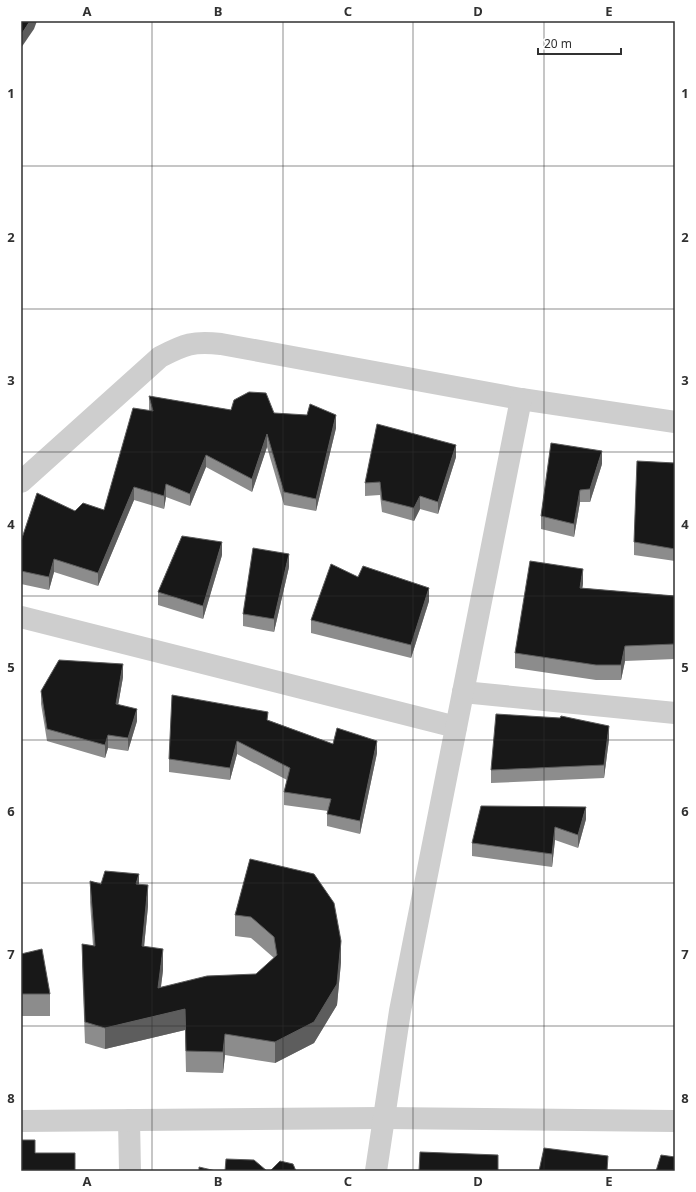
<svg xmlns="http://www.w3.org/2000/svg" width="696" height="1192" font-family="'Noto Sans',sans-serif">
	<rect width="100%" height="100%" fill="#fff"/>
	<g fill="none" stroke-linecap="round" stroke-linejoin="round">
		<g stroke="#cecece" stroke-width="22">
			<path d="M21 482 160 357C185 344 193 341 221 344L521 399 675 422"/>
			<polyline points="21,617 456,727"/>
			<polyline points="463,692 675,713"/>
			<polyline points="129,1120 130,1171"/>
			<polyline points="21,1121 383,1118 675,1121"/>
			<polyline points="376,1171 400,1011 521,399"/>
		</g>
	</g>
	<g fill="#8c8c8c">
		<polygon points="149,396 231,410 274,413 336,428 316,511 284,505 267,447 252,492 206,467 190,506 166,497 164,509 134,500 98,586 54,572 49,590 21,584 21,541 75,511 104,510 149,411"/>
		<polygon points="456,457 438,514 420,509 414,521 382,512 380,495 365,496 365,483"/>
		<polygon points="675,463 675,561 634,555 634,542"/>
		<polygon points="602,464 590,502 580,502 574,537 541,529 541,516"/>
		<polygon points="222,555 203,619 158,605 158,592"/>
		<polygon points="289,567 274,632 243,626 243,614"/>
		<polygon points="358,577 429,601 411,658 311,633 311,620"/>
		<polygon points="583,584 582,588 675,596 675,659 625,661 621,680 596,680 515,668 515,653"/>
		<polygon points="123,677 118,705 137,721 128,751 108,748 105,758 47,741 41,704 41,691"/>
		<polygon points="268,720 333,744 377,753 360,834 327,826 327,814 328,811 284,805 284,792 287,780 237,754 230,780 169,772 169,759"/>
		<polygon points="609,739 604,778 491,783 491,770"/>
		<polygon points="586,819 578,848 555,840 552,867 472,856 472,843"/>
		<polygon points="250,859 341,962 337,1005 314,1043 275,1063 225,1055 223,1073 186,1072 185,1030 105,1049 85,1043 82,965 82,944 93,946 90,902 90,881 101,884 139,884 148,906 144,947 163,970 161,987 256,974 274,958 251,938 235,936 235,915"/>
		<polygon points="21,954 50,994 50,1016 21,1016"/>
	</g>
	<g fill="#5d5d5d">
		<polygon points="30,21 37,21 34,29 21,48 21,35"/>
		<polygon points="336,415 336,428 316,511 316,499"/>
		<polygon points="267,434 267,447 252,492 252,479"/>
		<polygon points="456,445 456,457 438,514 438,502"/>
		<polygon points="602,451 602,464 590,502 590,489"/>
		<polygon points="206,455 206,467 190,506 190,494"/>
		<polygon points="166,484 166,497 164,509 164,496"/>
		<polygon points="134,487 134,500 98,586 98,573"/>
		<polygon points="580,490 580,502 574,537 574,524"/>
		<polygon points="420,496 420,509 414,521 414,508"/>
		<polygon points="222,542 222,555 203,619 203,606"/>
		<polygon points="289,554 289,567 274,632 274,619"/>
		<polygon points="54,559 54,572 49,590 49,577"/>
		<polygon points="583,569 583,584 580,603 580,588"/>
		<polygon points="429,588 429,601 411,658 411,645"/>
		<polygon points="625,646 625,661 621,680 621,665"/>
		<polygon points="123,664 123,677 116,717 116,704"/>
		<polygon points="137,709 137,721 128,751 128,738"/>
		<polygon points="609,726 609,739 604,778 604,765"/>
		<polygon points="108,735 108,748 105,758 105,745"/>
		<polygon points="237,741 237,754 230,780 230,768"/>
		<polygon points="377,741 377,753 360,834 360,821"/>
		<polygon points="586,807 586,819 578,848 578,835"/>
		<polygon points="555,827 555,840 552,867 552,854"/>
		<polygon points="139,874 139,895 136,884"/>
		<polygon points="148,885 148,906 142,967 142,946"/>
		<polygon points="341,941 341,962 337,1005 314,1043 275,1063 275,1042"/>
		<polygon points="163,949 163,970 158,1009 158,988"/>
		<polygon points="185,1009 185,1030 105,1049 105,1028"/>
		<polygon points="225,1034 225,1055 223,1073 223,1052"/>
	</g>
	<g fill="#181818" stroke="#5d5d5d">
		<polygon points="21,21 30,21 21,35"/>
		<polygon points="249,392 266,393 274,413 307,415 310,404 336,415 316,499 284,492 267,434 252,479 206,455 190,494 166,484 164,496 134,487 98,573 54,559 49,577 21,571 21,541 37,493 75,511 83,503 104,510 133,408 153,411 149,396 231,410 234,400"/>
		<polygon points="377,424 456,445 438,502 420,496 414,508 382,500 380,482 365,483"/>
		<polygon points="551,443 602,451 590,489 580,490 574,524 541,516"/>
		<polygon points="637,461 675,463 675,549 634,542"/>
		<polygon points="182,536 222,542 203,606 158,592"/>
		<polygon points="253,548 289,554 274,619 243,614"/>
		<polygon points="530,561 583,569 580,588 675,596 675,644 625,646 621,665 596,665 515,653"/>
		<polygon points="331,564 358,577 363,566 429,588 411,645 311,620"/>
		<polygon points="59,660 123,664 116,704 137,709 128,738 108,735 105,745 47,729 41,691"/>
		<polygon points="172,695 268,712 267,720 333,744 337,728 377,741 360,821 327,814 331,799 284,792 290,768 237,741 230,768 169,759"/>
		<polygon points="496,714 560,718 561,716 609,726 604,765 491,770"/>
		<polygon points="481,806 586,807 578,835 555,827 552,854 472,843"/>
		<polygon points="250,859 314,874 334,903 341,941 337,984 314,1022 275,1042 225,1034 223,1052 186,1051 185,1009 105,1028 85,1022 82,944 95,946 90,881 101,884 105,871 139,874 136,884 148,885 142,946 163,949 158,988 207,976 256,974 277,955 274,937 251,917 235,915"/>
		<polygon points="42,949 50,994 21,994 21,954"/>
		<polygon points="21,1140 35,1140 35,1153 75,1153 75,1171 21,1171"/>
		<polygon points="544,1148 608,1156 607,1171 539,1171"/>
		<polygon points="420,1152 498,1155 498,1171 419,1171"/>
		<polygon points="661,1155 675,1157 675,1171 656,1171"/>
		<polygon points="226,1159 254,1160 267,1171 225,1171"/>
		<polygon points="280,1161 293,1164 296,1171 270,1171"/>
		<polygon points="199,1167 216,1171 199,1171"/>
	</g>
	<path fill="none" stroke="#313131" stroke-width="1" stroke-opacity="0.55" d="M152 21V1171M283 21V1171M413 21V1171M544 21V1171M21 166H675M21 309H675M21 452H675M21 596H675M21 740H675M21 883H675M21 1026H675"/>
	<rect width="696" height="1192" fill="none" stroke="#ffffff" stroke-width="44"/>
	<path d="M538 48v6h83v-6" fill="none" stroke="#313131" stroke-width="2"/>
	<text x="544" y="48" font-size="12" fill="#313131" stroke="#ffffff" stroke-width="3" paint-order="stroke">20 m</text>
	<rect x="22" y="22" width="652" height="1148" fill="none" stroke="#313131" stroke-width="1.5"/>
	<g font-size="13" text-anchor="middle" font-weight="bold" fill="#313131">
		<text x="87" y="16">A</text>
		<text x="218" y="16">B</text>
		<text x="348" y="16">C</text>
		<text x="478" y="16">D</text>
		<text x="609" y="16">E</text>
		<text x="11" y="98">1</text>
		<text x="685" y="98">1</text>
		<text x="11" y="242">2</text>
		<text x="685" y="242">2</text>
		<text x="11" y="385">3</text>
		<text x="685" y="385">3</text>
		<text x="11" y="529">4</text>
		<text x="685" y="529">4</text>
		<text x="11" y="672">5</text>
		<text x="685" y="672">5</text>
		<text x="11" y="816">6</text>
		<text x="685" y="816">6</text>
		<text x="11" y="959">7</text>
		<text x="685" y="959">7</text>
		<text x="11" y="1103">8</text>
		<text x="685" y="1103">8</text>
		<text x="87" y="1186">A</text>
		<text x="218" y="1186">B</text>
		<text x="348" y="1186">C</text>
		<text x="478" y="1186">D</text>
		<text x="609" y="1186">E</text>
	</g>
</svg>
